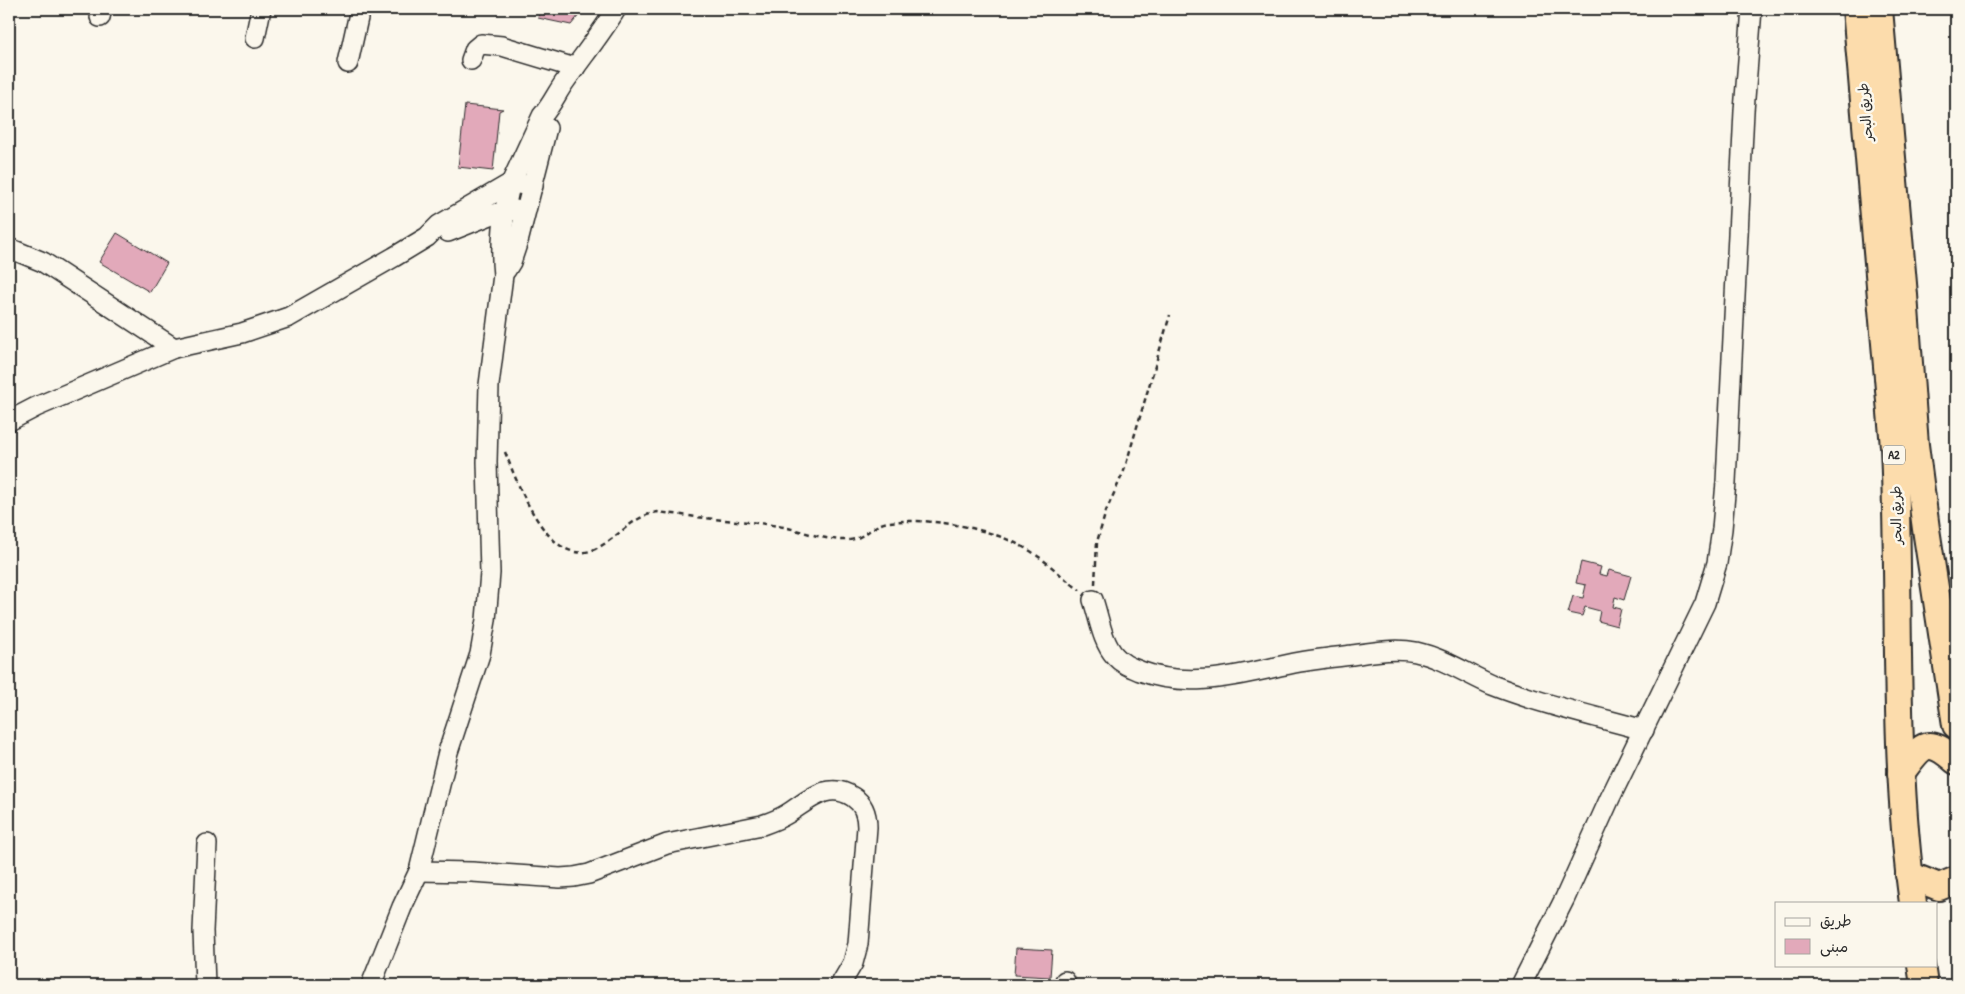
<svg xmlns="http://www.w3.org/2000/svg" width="1965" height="994" font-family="'Patrick Hand','Playpen Sans Arabic',sans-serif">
	<rect width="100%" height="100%" fill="#fbf7ec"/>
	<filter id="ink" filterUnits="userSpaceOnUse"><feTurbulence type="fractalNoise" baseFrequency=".02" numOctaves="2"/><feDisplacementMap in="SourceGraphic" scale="10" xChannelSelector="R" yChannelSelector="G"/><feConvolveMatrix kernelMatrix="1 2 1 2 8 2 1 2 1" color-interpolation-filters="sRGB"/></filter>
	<g filter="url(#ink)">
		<g fill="#e2a9ba" stroke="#2b2b2b">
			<polygon points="540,9 584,9 571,25 538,18"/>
			<polygon points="465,105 503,109 499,111 493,171 458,167"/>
			<polygon points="117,233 167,263 150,292 99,262"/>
			<polygon points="1581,562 1601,567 1599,574 1607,576 1609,570 1631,576 1624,600 1615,597 1613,607 1621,609 1617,626 1598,621 1600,611 1585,607 1582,616 1568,613 1573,596 1583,598 1586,585 1576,583"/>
			<polygon points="1016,948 1052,950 1050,977 1014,975"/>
		</g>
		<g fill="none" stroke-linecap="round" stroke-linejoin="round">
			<defs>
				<g id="minor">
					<polyline points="100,17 102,9"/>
					<polyline points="255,38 261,9"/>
					<polyline points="471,60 475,49 481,44 502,46 575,68"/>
					<polyline points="348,63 360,9"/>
					<polyline points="448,232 493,214 516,210"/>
					<polyline points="9,248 43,262 174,348"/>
					<polyline points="506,270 511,262 519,238 547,128"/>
					<polyline points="9,421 36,407 174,348 242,333 289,317 394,257 427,237 439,225 511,183 533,186"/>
					<path d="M1093 600C1099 617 1102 642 1115 656 1122 664 1130 667 1140 671 1193 691 1247 672 1300 662 1317 659 1335 657 1352 655 1373 652 1395 648 1416 652 1443 658 1467 674 1492 685 1541 704 1593 716 1644 730"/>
					<path d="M419 871 472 872 560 878 574 877 589 874 667 844 762 825C771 822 779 819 787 814 808 801 828 780 853 797 864 804 867 815 867 827L858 944 853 963 840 985"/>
					<polyline points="1065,981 1065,985"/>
					<polyline points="205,985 203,931 207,844"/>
					<path d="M371 985 402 907 419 871 448 752 480 654 486 620 490 573 487 462 489 385 503 275C500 249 503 209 511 183L542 116C552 105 557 92 566 80 583 56 601 34 616 9"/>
					<polyline points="1521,985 1565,898 1610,798 1705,603 1717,563 1722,529 1726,482 1744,111 1752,9"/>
				</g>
				<g id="highway">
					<path d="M1856 9 1894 447C1901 599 1892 752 1913 903"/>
					<polyline points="1879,9 1904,295 1915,445 1926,529 1956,725"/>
					<path d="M1901 773C1922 745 1926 735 1956 761"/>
					<polyline points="1909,875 1939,887 1956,880"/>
					<polyline points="1921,965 1924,985"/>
				</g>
			</defs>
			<use href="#minor" stroke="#2b2b2b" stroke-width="22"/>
			<use href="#highway" stroke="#2b2b2b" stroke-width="30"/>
			<g stroke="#2b2b2b" stroke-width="2.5" stroke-dasharray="5 4" stroke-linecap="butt">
				<path d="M505 452C517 482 549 571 595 549 619 538 629 518 657 512 676 514 695 517 714 519 735 521 757 522 778 526 802 530 824 541 849 540 865 539 873 523 890 522 935 517 1002 529 1039 557 1053 567 1065 580 1080 590"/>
				<polyline points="1095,584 1097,542 1106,511 1124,471 1170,315"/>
			</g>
			<use href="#minor" stroke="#fbf7ec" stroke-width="19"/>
			<use href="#highway" stroke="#fcdcac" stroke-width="26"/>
		</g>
	</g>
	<g text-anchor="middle" stroke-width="5" stroke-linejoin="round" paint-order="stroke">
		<rect fill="#fbf7ec" stroke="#696865" stroke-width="1" x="1883" y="445.5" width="22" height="19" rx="4"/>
		<g font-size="12" font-weight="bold" fill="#2b2b2b">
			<text x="1894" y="459">A2</text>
		</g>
		<g font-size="14" fill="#2b2b2b" stroke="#fbf7ec">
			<text transform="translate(1865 112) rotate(-95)" y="5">طريق البحر</text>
			<text transform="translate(1896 515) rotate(-91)" y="5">طريق البحر</text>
		</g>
	</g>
	<rect width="1965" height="994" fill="none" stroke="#fbf7ec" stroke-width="30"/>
	<rect x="15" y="15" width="1935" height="964" fill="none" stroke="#2b2b2b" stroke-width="2" filter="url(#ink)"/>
	<rect x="1775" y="902" width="162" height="65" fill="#fbf7ec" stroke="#a8a59f"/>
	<rect x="1785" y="918" width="25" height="8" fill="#fbf7ec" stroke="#a8a59f"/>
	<text x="1820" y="926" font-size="15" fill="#2b2b2b">طريق</text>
	<rect x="1785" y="939" width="25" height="15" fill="#e2a9ba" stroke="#a8a59f"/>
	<text x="1820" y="952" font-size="15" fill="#2b2b2b">مبنى</text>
</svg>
